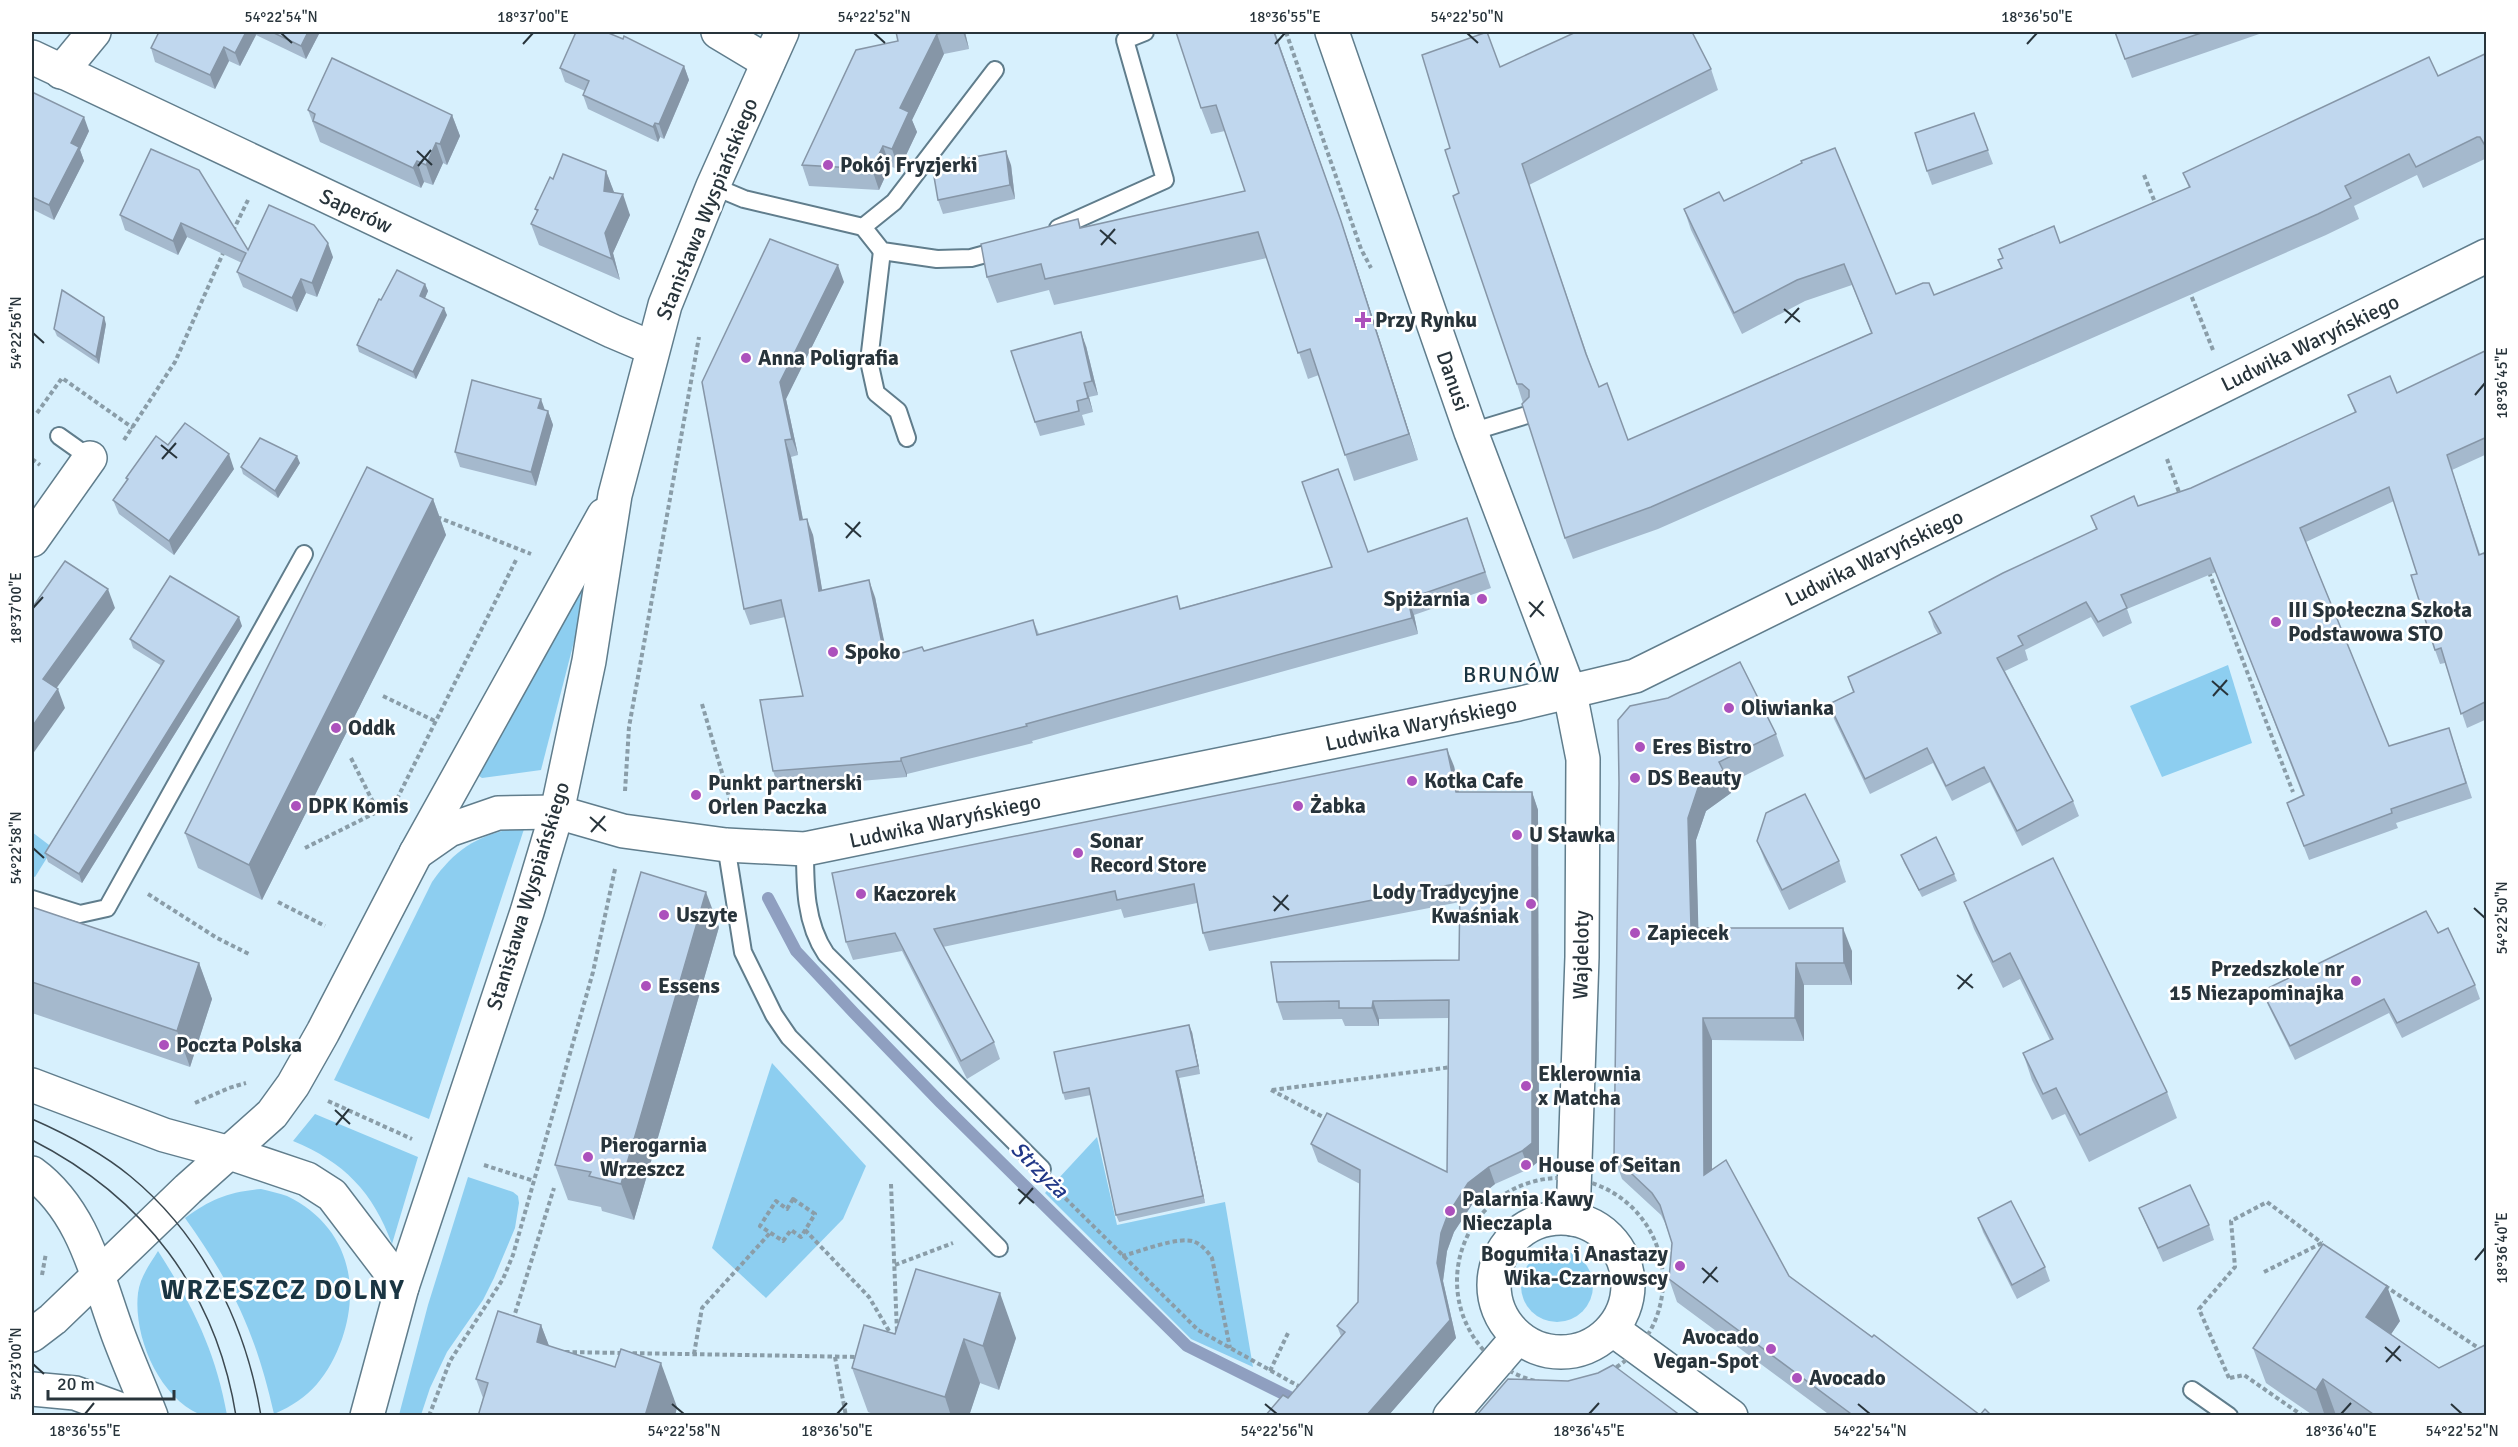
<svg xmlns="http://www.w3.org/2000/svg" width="2518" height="1447" font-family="Signika,sans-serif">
	<rect width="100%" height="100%" fill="#d7f0fd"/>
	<g fill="#8dcef0">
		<polygon points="585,574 577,630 541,770 482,778 479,776"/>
		<polygon points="2228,665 2252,743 2162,777 2130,706"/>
		<path d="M525 826 429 1119 334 1080 432 882C458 845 482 834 525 826Z"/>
		<polygon points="32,832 53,848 35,877 32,876"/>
		<polygon points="772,1063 866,1166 843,1219 766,1298 712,1248"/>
		<path d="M315 1114 418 1157 392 1244C373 1192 344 1162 293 1141Z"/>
		<polygon points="1097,1137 1117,1225 1225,1202 1253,1367 1191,1339 1045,1193"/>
		<polygon points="468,1177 513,1192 518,1196 519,1203 515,1228 494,1278 483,1300 447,1352 430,1388 421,1415 399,1415 428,1305"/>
		<path d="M261 1189C269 1191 279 1193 287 1196 345 1224 362 1281 342 1339 329 1375 310 1399 274 1414 256 1334 233 1285 185 1218 211 1199 228 1192 261 1189Z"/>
		<circle cx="1557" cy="1286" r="36"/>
		<path d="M158 1251C192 1304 216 1352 227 1415 218 1416 207 1417 199 1414 158 1396 133 1335 138 1293 140 1277 150 1264 158 1251Z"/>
	</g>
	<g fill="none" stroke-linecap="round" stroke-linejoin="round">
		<polyline stroke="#8f9fc0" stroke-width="12" points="768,898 796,951 854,1013 941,1103 1187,1346 1328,1416"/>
		<defs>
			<g id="lane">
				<polyline points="713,186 744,199 863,227 894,202 995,70"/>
				<polyline points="863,227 882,251 937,259 971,258 1004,249"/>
				<polyline points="1058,228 1165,180 1125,40 1145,32"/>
				<polyline points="882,251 869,361 876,393 898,411 907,438"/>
				<polyline points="1471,432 1527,415"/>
				<polyline points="59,436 90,458"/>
				<polyline points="726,845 743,952 774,1015 789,1037 999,1248"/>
				<path d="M805 849C805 885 805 923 826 954L1042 1169"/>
				<polyline points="32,899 80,914 107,908 304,554"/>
				<polyline points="2192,1390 2229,1416"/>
			</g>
			<g id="street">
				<polyline points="718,32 768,62"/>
				<polyline points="1332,32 1471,432 1570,693 1583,759 1582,957 1573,1219"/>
				<polyline points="32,57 612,331 652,348"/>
				<polyline points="61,72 94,32"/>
				<polyline points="32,540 90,458"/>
				<polyline points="416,853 449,830 498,813 557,812 623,831 726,845 805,849 1518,704 1635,676 2486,256"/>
				<circle cx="1561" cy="1285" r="67"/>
				<polyline points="1612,1329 1731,1416"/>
				<polyline points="1450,1416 1518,1337"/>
			</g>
			<g id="secondary">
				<polyline points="32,1085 164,1135 230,1153 307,1179 332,1195 402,1287"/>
				<path d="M32 1173C84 1211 97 1277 118 1334 128 1361 140 1388 151 1416"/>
				<polyline points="32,1335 53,1319 188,1189 272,1114 293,1085 323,1032 416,853 604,515"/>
				<polyline points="32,1389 75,1393 138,1416"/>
				<polyline points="367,1416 402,1287 527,912 557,812 589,661 615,495 665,305 713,186 782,32"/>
			</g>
		</defs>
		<use href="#lane" stroke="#607d8c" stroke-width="20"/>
		<use href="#street" stroke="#607d8c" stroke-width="36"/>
		<use href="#secondary" stroke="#607d8c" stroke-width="36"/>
		<g stroke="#8a9da8" stroke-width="4" stroke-dasharray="4.5 3" stroke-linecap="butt">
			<polyline points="1286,32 1361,249 1371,268"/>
			<polyline points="2144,175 2156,205"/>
			<polyline points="233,231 248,200"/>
			<polyline points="2189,290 2213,350"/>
			<polyline points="37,413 62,378 133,428"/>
			<polyline points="124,440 175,362 224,251"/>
			<polyline points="32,459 40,465"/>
			<polyline points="2167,459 2180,495"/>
			<polyline points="437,517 531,554"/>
			<polyline points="2209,572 2293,792"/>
			<polyline points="383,696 435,721"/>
			<polyline points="702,704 732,807"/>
			<polyline points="351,758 378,812"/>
			<polyline points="625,791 629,727 699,337"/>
			<polyline points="305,848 395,803 517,558"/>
			<polyline points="148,894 217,938 251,955"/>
			<polyline points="278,902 325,926"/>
			<polyline points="1271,1090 1329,1120"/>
			<polyline points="1272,1090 1452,1067"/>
			<polyline points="328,1101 412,1139"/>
			<polyline points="195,1103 229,1088 246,1083"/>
			<polyline points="484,1165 534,1181"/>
			<circle cx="1560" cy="1281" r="103"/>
			<polyline points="891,1184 897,1332"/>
			<polyline points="1060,1193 1198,1330 1302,1388"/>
			<polyline points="1479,1198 1488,1205"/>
			<polygon points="793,1199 815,1214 801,1237 791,1230 783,1241 760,1226 776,1201 787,1209"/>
			<polyline points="805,1230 869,1297 892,1336"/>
			<path d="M1122 1256C1139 1252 1180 1235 1195 1242 1202 1245 1208 1252 1212 1258L1230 1348"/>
			<polyline points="895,1265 953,1243"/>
			<polyline points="2264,1272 2322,1243 2324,1245"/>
			<polyline points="42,1275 46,1253"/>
			<polyline points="2385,1286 2486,1353"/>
			<polyline points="513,1320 554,1188"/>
			<polyline points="565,1352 861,1357"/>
			<polyline points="694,1354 702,1308 770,1233"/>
			<polyline points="835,1357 846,1416"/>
			<polyline points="1270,1371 1288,1333"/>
			<polyline points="2229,1378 2199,1309 2235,1267 2231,1221 2267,1202 2322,1243"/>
			<polyline points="2230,1378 2244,1375 2303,1416"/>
			<polyline points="429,1416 450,1361 503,1279 513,1255 593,972 615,869"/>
		</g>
		<use href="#lane" stroke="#fff" stroke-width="16"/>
		<use href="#street" stroke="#fff" stroke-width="33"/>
		<use href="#secondary" stroke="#fff" stroke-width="33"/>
		<g stroke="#3c4951" stroke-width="1.5">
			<path d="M32 1119C66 1134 101 1152 130 1176 203 1236 246 1324 261 1416"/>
			<path d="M32 1140C144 1197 216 1291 236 1416"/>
		</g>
	</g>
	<g fill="#a5b9cd">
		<polygon points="159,32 320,32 306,59 256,35 240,66 229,61 215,89 155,62 151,48"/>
		<polygon points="896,32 965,32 969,49 944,54 912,120 917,132 899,170 890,166 879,190 809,186 802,165 898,41"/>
		<polygon points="1275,32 1350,247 1418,460 1354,481 1319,375 1308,379 1267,258 1054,305 1049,290 997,303 987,277 1078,219 1081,228 1245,191 1225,131 1211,134 1201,108"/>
		<polygon points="2115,32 2265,32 2132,78"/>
		<polygon points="2487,53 2487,158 2423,188 2417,175 2354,206 2359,219 2326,235 1658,529 1573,559 1565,538 1523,403 1517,384 1459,193 1450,148 1500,67 1711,69 1718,90 1529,185 1590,363 1599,387 1628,440 1871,333 1852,285 1805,301 1742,334 1691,230 1684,209 1724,201 1802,163 1896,294 1934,295 2001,268 1998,260 2003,258 1999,249 2054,226 2060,243 2189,188 2183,173 2438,76"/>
		<polygon points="684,66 689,80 664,139 660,137 658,142 588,109 583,95 585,91 565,82 560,68"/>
		<polygon points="32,92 89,131 80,150 84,161 54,220 32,209"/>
		<polygon points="308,110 452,115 460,136 447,165 443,163 433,185 424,182 421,188 320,142"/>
		<polygon points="1974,113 1993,164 1932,185 1927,171"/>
		<polygon points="151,149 248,250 333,257 317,297 306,293 297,312 243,287 237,272 242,263 187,237 178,255 125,230 120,215"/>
		<polygon points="1011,165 1015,199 943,214 938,200"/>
		<polygon points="606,171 614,193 630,215 613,253 620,280 539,245 531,224 537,212 535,209 553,179"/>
		<polygon points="844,282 786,399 798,455 791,457 803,519 813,535 822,590 875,597 887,657 924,651 1033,620 1039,634 1181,608 1332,567 1368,552 1467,518 1491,588 1414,615 1418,634 1032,741 1033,743 907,774 907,777 779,788 773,771 803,696 785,617 750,625 744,609 702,382"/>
		<polygon points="425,284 428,291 425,298 447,315 416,379 359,352 357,345 381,300"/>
		<polygon points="106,324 99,364 57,336 54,329"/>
		<polygon points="1086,346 1098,395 1089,397 1093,412 1082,415 1085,425 1040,436 1035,422"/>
		<polygon points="2487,350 2487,454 2452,470 2480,554 2487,559 2487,719 2467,728 2445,663 2440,664 2435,650 2417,574 2394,501 2306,542 2389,746 2449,728 2472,798 2396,823 2398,828 2309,860 2287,803 2303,796 2216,572 2127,609 2132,623 2103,637 2091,617 2025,650 2028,660 2005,671 2073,801 2079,816 2022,846 1990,782 1952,801 1933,763 1870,794 1834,719 1829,704 1853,692 1848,677 1938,634 1934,627 1929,612 2096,529 2091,516 2138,506 2191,488 2355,413 2348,395 2397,393"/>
		<polygon points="545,410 548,411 553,425 536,486 460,467 455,452"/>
		<polygon points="168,445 234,469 174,555 119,514 113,500 127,481 126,478"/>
		<polygon points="300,463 278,498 243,474 241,467"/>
		<polygon points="433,499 446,535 262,900 198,868 185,833"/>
		<polygon points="242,626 82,883 48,862 45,853 162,666 133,648 130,639"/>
		<polygon points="1776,734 1784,756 1728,784 1731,793 1706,811 1696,840 1698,928 1852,951 1852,985 1804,985 1804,1041 1712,1040 1712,1170 1789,1276 1980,1415 1992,1416 1831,1416 1677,1302 1669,1279 1672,1243 1665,1223 1661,1215 1622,1179 1614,1157 1619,783"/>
		<polygon points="1454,766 1459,792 1532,792 1538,810 1539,1161 1529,1169 1495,1184 1475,1200 1454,1232 1447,1251 1443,1281 1456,1338 1388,1416 1265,1416 1288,1398 1341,1336 1337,1326 1358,1302 1360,1184 1318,1162 1311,1144 1447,1172 1449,1018 1379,1019 1379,1026 1345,1026 1342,1019 1283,1020 1277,1002 1459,960 1460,902 1209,951 1203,933 1197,903 1124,918 1121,909 943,947 994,1042 1000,1059 967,1079 902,951 853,960 846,942"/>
		<polygon points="1757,841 1839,861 1846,882 1789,910 1765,861"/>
		<polygon points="1901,855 1954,874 1957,881 1922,897 1904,863"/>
		<polygon points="1964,902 2167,1092 2177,1118 2089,1162 2065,1114 2052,1120 2032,1080 2023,1053 2050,1040 2020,979 2003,988 1974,929"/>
		<polygon points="32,907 199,963 212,999 190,1067 32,1013"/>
		<polygon points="719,927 634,1220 602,1211 601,1207 568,1200 555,1165"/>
		<polygon points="2438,933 2475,985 2480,999 2402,1038 2389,1013 2295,1060 2268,1005 2262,991"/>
		<polygon points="1192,1032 1200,1074 1179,1078 1205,1203 1119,1222 1116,1215 1091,1095 1065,1100 1063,1093"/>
		<polygon points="2139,1208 2209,1225 2214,1240 2163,1262 2145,1222"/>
		<polygon points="1978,1218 2045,1267 2050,1281 2017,1299 1983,1232"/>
		<polygon points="2400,1321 2391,1334 2439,1368 2487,1416 2314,1416 2266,1383 2253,1348"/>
		<polygon points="541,1325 549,1346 677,1407 675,1416 478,1416 483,1398 476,1379"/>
		<polygon points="895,1334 1016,1338 999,1390 980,1383 969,1416 878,1416 868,1412 852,1368"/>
	</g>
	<g fill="#8696a7">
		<polygon points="246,32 255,32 256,35 240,66 235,53"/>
		<polygon points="308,32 320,32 306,59 301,46"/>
		<polygon points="963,32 965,32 969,49"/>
		<polygon points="1275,32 1350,247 1418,460 1409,434"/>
		<polygon points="937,34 944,54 912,120 917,132 899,170 892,149 900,108"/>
		<polygon points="224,47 229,61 215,89 210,75"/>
		<polygon points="684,66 689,80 664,139 659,124"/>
		<polygon points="452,115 460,136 447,165 440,144"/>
		<polygon points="84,117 89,131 80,150 84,161 54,220 49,205 71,143"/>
		<polygon points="655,123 660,137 658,142 653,127"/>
		<polygon points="436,143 443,163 433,185 426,165"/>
		<polygon points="883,146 890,166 879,190 872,169"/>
		<polygon points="1006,151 1011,165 1015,199 1010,185"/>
		<polygon points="417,161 424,182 421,188 413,168"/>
		<polygon points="606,171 614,192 612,211 604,191"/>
		<polygon points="623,194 630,215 613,253 620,280 612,259 605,233"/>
		<polygon points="181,223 187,237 178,255 173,241"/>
		<polygon points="328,243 333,257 317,297 312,283"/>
		<polygon points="838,265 844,282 786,399 798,455 792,439 780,382"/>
		<polygon points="301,279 306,293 297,312 292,298"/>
		<polygon points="425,284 428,291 423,303 420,296"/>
		<polygon points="444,308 447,315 416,379 413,372"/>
		<polygon points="104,317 106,324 99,364 96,357"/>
		<polygon points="1081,332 1086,346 1098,395 1092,381"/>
		<polygon points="1084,383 1089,397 1093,412 1088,398"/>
		<polygon points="541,399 546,413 538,408"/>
		<polygon points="548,411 553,425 536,486 531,472"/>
		<polygon points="785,440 791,457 806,536 800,520"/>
		<polygon points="229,454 234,469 174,555 169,541"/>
		<polygon points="297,456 300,463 278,498 275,491"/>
		<polygon points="433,499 446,535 262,900 249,865"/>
		<polygon points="807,519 813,535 825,607 819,591"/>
		<polygon points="869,580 875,597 891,674 885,658"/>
		<polygon points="108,589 115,608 50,697 43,679"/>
		<polygon points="1408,599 1414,615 1418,634 1412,618"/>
		<polygon points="239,617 242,626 82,883 79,874"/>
		<polygon points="58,689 65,708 32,755 32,727"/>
		<polygon points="1447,749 1454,766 1462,810 1456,792"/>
		<polygon points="901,758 907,774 907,777 901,761"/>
		<polygon points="1723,770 1731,793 1706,811 1696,840 1699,950 1691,928 1688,818 1698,788"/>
		<polygon points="1532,792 1538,810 1539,1161 1529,1169 1522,1151"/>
		<polygon points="706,892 719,927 634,1220 621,1184"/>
		<polygon points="1843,928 1852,951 1852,985 1844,963"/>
		<polygon points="199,963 212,999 190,1067 177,1031"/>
		<polygon points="1796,963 1804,985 1804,1041 1795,1018"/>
		<polygon points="1373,1001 1379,1019 1379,1026 1372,1008"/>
		<polygon points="1703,1018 1712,1040 1712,1198 1704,1175"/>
		<polygon points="1189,1025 1192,1032 1200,1074 1198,1066"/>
		<polygon points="1176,1071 1179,1078 1205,1203 1203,1196"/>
		<polygon points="1489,1167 1495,1184 1475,1200 1454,1232 1447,1251 1443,1281 1456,1338 1388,1416 1366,1416 1441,1233 1448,1214 1468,1183"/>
		<polygon points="2387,1286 2400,1321 2379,1352 2366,1317"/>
		<polygon points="1000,1293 1016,1338 999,1390 983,1346"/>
		<polygon points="541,1325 558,1369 537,1342"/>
		<polygon points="964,1339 980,1383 969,1416 951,1416 945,1397"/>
		<polygon points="661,1363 677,1407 675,1416 645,1416"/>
		<polygon points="2323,1379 2336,1415 2335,1416 2325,1416 2316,1390"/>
	</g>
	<g fill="#c0d7ee" stroke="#8696a7" stroke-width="1.5">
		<polygon points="159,32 246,32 235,53 224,47 210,75 151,48"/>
		<polygon points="272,32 308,32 301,46"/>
		<polygon points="576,32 606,32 623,39 624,36 684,66 659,124 655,123 653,127 583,95 589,81 560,68"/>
		<polygon points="896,32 947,32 937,34 900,108 909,112 892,149 883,146 872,169 802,165 856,50 898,41"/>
		<polygon points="1176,32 1274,32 1341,221 1409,434 1345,455 1310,349 1298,353 1258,232 1045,279 1041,264 987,277 981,244 1078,219 1080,228 1245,191 1216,105 1201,108"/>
		<polygon points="1487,32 1500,67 1576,32 1692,32 1711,69 1522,164 1586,354 1599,387 1607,383 1628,440 1872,333 1844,264 1797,280 1734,313 1684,209 1719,192 1724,201 1802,163 1801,161 1835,148 1896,294 1923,283 1929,283 1934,295 2002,268 1998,260 2003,258 1999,249 2054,226 2060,243 2190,187 2183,173 2429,57 2438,76 2487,53 2487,149 2480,137 2477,137 2416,167 2409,154 2345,186 2351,198 2318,214 1651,507 1565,538 1522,404 1529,397 1529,390 1522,384 1517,384 1453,196 1459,193 1445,150 1450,148 1422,55"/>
		<polygon points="2115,32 2204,32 2125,59"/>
		<polygon points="332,58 452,115 440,144 436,143 426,165 417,161 413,168 313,121 315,114 308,110"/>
		<polygon points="32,92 84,117 71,143 79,147 49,205 32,197"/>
		<polygon points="1974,113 1988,150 1927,171 1915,133"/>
		<polygon points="151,149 199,170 248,250 269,205 314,225 328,243 312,283 301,279 292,298 237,272 246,253 181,223 173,241 120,215"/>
		<polygon points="1006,151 1010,185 938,200 932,165"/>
		<polygon points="563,154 606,171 604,191 623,194 605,233 612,259 531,224 538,210 535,209 550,177 553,179"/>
		<polygon points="770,239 838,265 780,382 792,439 785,440 800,520 807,519 819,591 869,580 885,658 922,647 924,651 1033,620 1037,635 1177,596 1180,609 1332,567 1302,482 1338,469 1368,552 1467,518 1485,572 1408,599 1412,618 1026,724 1027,726 901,758 901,761 773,771 760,700 803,696 781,600 744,609 702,382"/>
		<polygon points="397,270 425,284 420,296 444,308 413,372 357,345 379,299 381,300"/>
		<polygon points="62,290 104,317 96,357 54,329"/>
		<polygon points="1081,332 1092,381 1084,383 1088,398 1077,401 1079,411 1035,422 1011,351"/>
		<polygon points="2487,350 2487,437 2447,455 2479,555 2484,553 2487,560 2487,701 2461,714 2441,648 2435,650 2411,575 2417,574 2389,487 2300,528 2389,746 2449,728 2466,783 2391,809 2392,813 2304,846 2287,803 2304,795 2210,558 2121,595 2127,608 2098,622 2086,602 2018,636 2023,645 1997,658 2073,801 2017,831 1984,767 1946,786 1927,748 1865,779 1829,704 1854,692 1848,677 1941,633 1929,612 2003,573 2097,529 2091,516 2134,496 2138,506 2191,488 2356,412 2348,395 2390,376 2397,393"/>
		<polygon points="472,380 541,399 538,408 548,411 531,472 455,452"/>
		<polygon points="185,423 229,454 169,541 113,500 128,479 126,478 156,436 168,445"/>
		<polygon points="260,438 297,456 275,491 241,467"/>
		<polygon points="367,467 433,499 249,865 185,833"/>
		<polygon points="65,561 108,589 43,679 58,689 32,727 32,608"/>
		<polygon points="170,576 239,617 79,874 45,853 164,661 130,639"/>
		<polygon points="1740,662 1776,734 1719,762 1723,770 1698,788 1688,818 1691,928 1843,928 1844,963 1796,963 1795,1018 1703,1018 1704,1175 1726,1160 1789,1276 1872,1337 1874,1335 1980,1415 1985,1409 1992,1416 1854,1416 1669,1279 1672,1243 1660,1205 1652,1193 1614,1157 1619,783 1618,720 1630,706 1668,698"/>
		<polygon points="1447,749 1456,792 1532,792 1532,1143 1522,1151 1489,1167 1468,1183 1448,1214 1441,1233 1437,1263 1450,1320 1366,1416 1265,1416 1283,1395 1288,1398 1345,1332 1337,1326 1358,1302 1360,1170 1311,1144 1327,1113 1447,1172 1449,1000 1373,1001 1372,1008 1339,1008 1339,1001 1277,1002 1271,962 1459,960 1460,883 1203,933 1194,884 1117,900 1115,891 934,929 994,1042 961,1061 895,933 846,942 832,873"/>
		<polygon points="1805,794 1839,861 1782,890 1757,841 1766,813"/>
		<polygon points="1936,837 1954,874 1919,890 1901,855"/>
		<polygon points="2053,858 2167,1092 2080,1135 2056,1088 2043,1094 2023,1053 2053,1039 2010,953 1993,962 1964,902"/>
		<polygon points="641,872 706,892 621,1184 589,1176 591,1172 555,1165"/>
		<polygon points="32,907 199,963 177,1031 32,982"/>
		<polygon points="2426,911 2438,933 2448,928 2475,985 2397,1023 2384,999 2290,1046 2262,991"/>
		<polygon points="1189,1025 1198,1066 1176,1071 1203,1196 1116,1215 1089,1088 1063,1093 1054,1052"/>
		<polygon points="2190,1185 2209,1225 2158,1248 2139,1208"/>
		<polygon points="2011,1201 2045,1267 2012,1285 1978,1218"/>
		<polygon points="2323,1244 2387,1286 2366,1317 2439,1368 2487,1344 2487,1416 2376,1416 2323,1379 2316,1390 2253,1348"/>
		<polygon points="916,1269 1000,1293 983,1346 964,1339 945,1397 852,1368 864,1325 895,1334"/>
		<polygon points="498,1311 541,1325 537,1342 615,1367 621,1349 661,1363 645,1416 478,1416 488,1383 476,1379"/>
		<polygon points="1613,1365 1681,1416 1476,1416 1508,1379 1568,1381 1598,1373"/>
	</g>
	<path fill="none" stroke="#28343b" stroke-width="2" d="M281 33 292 43M874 33 885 43M1467 33 1478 43M523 44 533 33M1275 44 1285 33M2027 44 2037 33M417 151 432 165M418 166 431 150M1100 230 1116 244M1101 245 1115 229M1784 309 1800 322M1785 323 1799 308M33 333 44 343M2475 395 2485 383M161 445 177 458M162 459 176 443M845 523 861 537M846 538 860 522M1529 602 1544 616M33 608 43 597M1530 617 1543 601M2212 681 2228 695M2213 696 2227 680M590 817 606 831M591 832 605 816M33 848 44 858M1273 896 1289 910M2474 908 2485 918M1274 911 1288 895M1957 975 1973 988M1958 989 1972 974M335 1110 350 1124M336 1125 349 1109M1018 1189 1034 1203M1019 1204 1033 1188M2475 1260 2485 1248M1702 1268 1718 1282M1703 1283 1717 1267M2385 1347 2401 1361M2386 1362 2400 1346M33 1364 44 1374M672 1404 684 1414M1265 1404 1277 1414M1858 1404 1870 1414M2451 1404 2462 1414M85 1414 94 1403M837 1414 847 1403M1589 1414 1599 1403M2341 1414 2351 1403"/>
	<g fill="#ac51bc" stroke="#fff" stroke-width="2">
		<circle cx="828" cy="165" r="6"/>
		<path d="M1360 311h6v6h6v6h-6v6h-6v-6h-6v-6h6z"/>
		<circle cx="746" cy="358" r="6"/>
		<circle cx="1482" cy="599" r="6"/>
		<circle cx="2276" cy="622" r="6"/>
		<circle cx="833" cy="652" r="6"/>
		<circle cx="1729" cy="708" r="6"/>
		<circle cx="336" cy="728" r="6"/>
		<circle cx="1640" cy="747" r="6"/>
		<circle cx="1635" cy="778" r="6"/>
		<circle cx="1412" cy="781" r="6"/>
		<circle cx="696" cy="795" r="6"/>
		<circle cx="296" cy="806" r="6"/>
		<circle cx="1298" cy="806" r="6"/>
		<circle cx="1517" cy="835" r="6"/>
		<circle cx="1078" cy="853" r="6"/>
		<circle cx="861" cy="894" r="6"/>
		<circle cx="1531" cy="904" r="6"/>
		<circle cx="664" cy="915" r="6"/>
		<circle cx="1635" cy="933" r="6"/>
		<circle cx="2356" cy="981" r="6"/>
		<circle cx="646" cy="986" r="6"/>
		<circle cx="164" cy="1045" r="6"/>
		<circle cx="1526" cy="1086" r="6"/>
		<circle cx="588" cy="1157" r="6"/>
		<circle cx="1526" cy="1165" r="6"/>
		<circle cx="1450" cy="1211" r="6"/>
		<circle cx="1680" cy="1266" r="6"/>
		<circle cx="1771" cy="1349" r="6"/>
		<circle cx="1797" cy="1378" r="6"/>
	</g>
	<g text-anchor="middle" stroke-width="5" stroke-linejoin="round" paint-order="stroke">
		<g font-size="21" font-weight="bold" fill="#28343b" stroke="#fff" text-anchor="start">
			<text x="840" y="172">Pokój Fryzjerki</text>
			<text x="1375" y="327">Przy Rynku</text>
			<text x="758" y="365">Anna Poligrafia</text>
			<text x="1470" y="606" text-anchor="end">Spiżarnia</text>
			<text x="2288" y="617">III Społeczna Szkoła<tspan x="2288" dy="24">Podstawowa STO</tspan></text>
			<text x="845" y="659">Spoko</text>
			<text x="1741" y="715">Oliwianka</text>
			<text x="348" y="735">Oddk</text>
			<text x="1652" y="754">Eres Bistro</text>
			<text x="1647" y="785">DS Beauty</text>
			<text x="1424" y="788">Kotka Cafe</text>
			<text x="708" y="790">Punkt partnerski<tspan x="708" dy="24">Orlen Paczka</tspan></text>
			<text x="308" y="813">DPK Komis</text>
			<text x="1310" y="813">Żabka</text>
			<text x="1529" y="842">U Sławka</text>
			<text x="1090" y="848">Sonar<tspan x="1090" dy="24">Record Store</tspan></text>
			<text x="1519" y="899" text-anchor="end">Lody Tradycyjne<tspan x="1519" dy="24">Kwaśniak</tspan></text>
			<text x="873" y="901">Kaczorek</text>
			<text x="676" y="922">Uszyte</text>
			<text x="1647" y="940">Zapiecek</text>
			<text x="2344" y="976" text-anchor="end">Przedszkole nr<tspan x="2344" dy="24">15 Niezapominajka</tspan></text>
			<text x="658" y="993">Essens</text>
			<text x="176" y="1052">Poczta Polska</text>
			<text x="1538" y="1081">Eklerownia<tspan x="1538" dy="24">x Matcha</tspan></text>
			<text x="600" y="1152">Pierogarnia<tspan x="600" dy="24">Wrzeszcz</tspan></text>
			<text x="1538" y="1172">House of Seitan</text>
			<text x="1462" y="1206">Palarnia Kawy<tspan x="1462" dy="24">Nieczapla</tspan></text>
			<text x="1668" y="1261" text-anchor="end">Bogumiła i Anastazy<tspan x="1668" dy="24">Wika-Czarnowscy</tspan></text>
			<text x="1759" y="1344" text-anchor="end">Avocado<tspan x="1759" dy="24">Vegan-Spot</tspan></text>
			<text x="1809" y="1385">Avocado</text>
		</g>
		<g font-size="21" fill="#28343b" stroke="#fff">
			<text transform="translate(707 209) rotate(-68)" y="7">Stanisława Wyspiańskiego</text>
			<text transform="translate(356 211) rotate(25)" y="7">Saperów</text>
			<text transform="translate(2310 343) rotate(-26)" y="7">Ludwika Waryńskiego</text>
			<text transform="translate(1453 381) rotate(71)" y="7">Danusi</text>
			<text transform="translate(1874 558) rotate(-26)" y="7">Ludwika Waryńskiego</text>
			<text transform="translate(1421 724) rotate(-12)" y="7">Ludwika Waryńskiego</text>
			<text transform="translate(945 821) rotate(-12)" y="7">Ludwika Waryńskiego</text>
			<text transform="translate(528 896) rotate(-73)" y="7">Stanisława Wyspiańskiego</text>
			<text transform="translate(1581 955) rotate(-89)" y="7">Wajdeloty</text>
		</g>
		<g font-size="22" letter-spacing="1.5" fill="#1a3542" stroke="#fff">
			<text x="1512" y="682">BRUNÓW</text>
		</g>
		<g font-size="22" font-style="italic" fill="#203787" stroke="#fff">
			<text transform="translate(1040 1169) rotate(45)" y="8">Strzyża</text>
		</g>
		<g font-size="27" font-weight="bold" letter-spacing="1.5" fill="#1a3542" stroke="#fff">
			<text x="283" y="1299">WRZESZCZ DOLNY</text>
		</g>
	</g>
	<rect width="2518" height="1447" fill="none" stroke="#ffffff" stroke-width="66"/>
	<path d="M48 1390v9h126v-9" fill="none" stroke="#28343b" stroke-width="3"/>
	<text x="57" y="1390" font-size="18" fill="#28343b" stroke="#ffffff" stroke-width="4.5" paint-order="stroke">20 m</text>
	<rect x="33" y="33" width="2452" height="1381" fill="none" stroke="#28343b" stroke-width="2"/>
	<g font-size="15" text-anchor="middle" fill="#28343b">
		<text x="281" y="22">54°22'54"N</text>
		<text x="533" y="22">18°37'00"E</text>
		<text x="874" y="22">54°22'52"N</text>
		<text x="1285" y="22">18°36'55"E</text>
		<text x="1467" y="22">54°22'50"N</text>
		<text x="2037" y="22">18°36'50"E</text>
		<text transform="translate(16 333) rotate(-90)" y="5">54°22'56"N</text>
		<text transform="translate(2502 383) rotate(-90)" y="5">18°36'45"E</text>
		<text transform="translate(16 608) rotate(-90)" y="5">18°37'00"E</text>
		<text transform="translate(16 848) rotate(-90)" y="5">54°22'58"N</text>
		<text transform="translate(2502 918) rotate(-90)" y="5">54°22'50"N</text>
		<text transform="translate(2502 1248) rotate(-90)" y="5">18°36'40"E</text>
		<text transform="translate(16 1364) rotate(-90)" y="5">54°23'00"N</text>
		<text x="85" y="1436">18°36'55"E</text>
		<text x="684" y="1436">54°22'58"N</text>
		<text x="837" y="1436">18°36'50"E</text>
		<text x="1277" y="1436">54°22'56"N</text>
		<text x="1589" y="1436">18°36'45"E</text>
		<text x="1870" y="1436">54°22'54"N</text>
		<text x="2341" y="1436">18°36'40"E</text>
		<text x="2462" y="1436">54°22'52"N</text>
	</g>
</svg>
